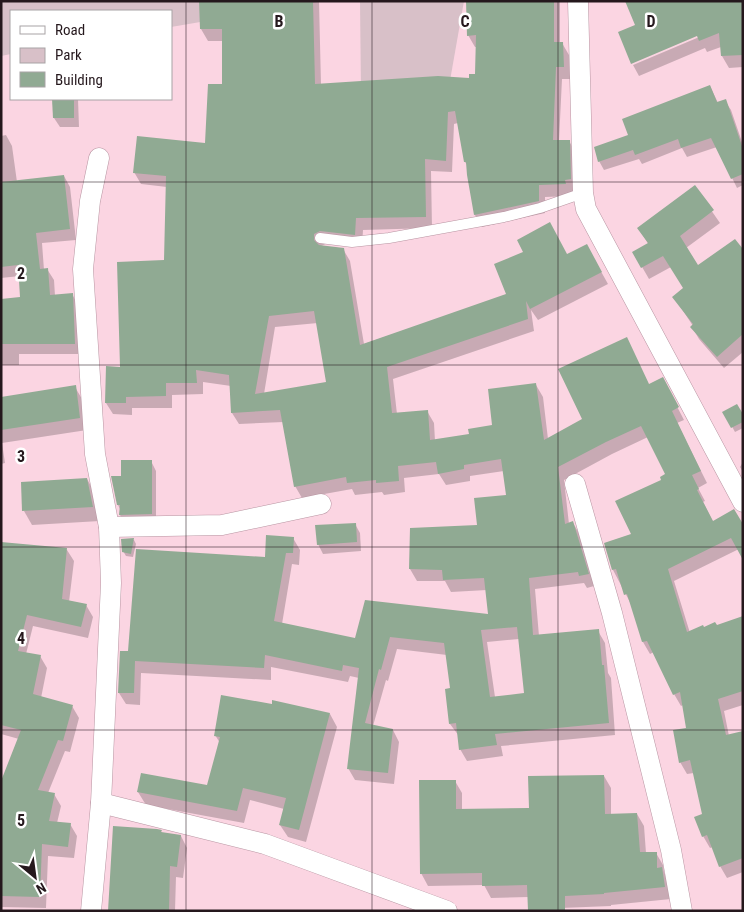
<svg xmlns="http://www.w3.org/2000/svg" width="744" height="912" font-family="'Roboto Condensed',sans-serif">
	<rect width="100%" height="100%" fill="#fbd5e2"/>
	<g fill="#d8c0c8">
		<polygon points="1,1 323,1 171,27 171,11 11,11 11,54 1,56"/>
		<polygon points="360,1 464,1 448,92 361,91"/>
	</g>
	<g fill="#0003" fill-rule="evenodd">
		<path d="M201 1H319L321 85 470 79 476 76 477 47H475L468 35V1H560V43H562L569 55 570 79H562L559 141H569L576 153 577 191H572V196L545 197V213L482 227 475 215 468 166 465 162 458 123 454 124 452 172 431 171 432 228 363 230 362 246 328 243 321 246 343 249 350 261 364 344 508 295 567 256 593 257 608 284 538 320 531 310 534 331 393 379 397 414 427 411 434 423 435 441 470 435 493 427 536 385 543 397 548 439 649 385 669 391 684 420 677 423 707 483 698 488 705 501 703 502 713 522 743 547 674 581 690 633 716 627 743 617V705L724 711 729 736 743 732V872L727 878 720 866 713 847 710 848 703 836 704 815 694 773 687 774 680 762 688 728 683 705 681 706 674 694 654 652 650 654 643 642 632 606 613 570 666 475 648 437 612 454 564 480 569 524 573 523 580 535 594 586 587 588 584 583 535 589 539 636 598 631 605 643 608 673 611 678 615 735 501 746 503 756 467 761 460 749 459 736 450 724 446 690H452L447 655 397 649 388 681 386 680 373 726 393 730 399 742 394 784 355 780 348 768 359 678 350 676 348 682 271 667V680L141 673 140 705 126 704 119 693 129 652 293 538 300 550 299 565 292 564 282 624 356 640 490 615 487 590 451 592 445 581H417L410 569 479 526 507 496 504 471 470 476V481L446 485 439 474 404 478 405 492 384 495 382 492 355 495 352 489 302 498 295 486 284 422 239 424 232 413 231 386 203 382V394L172 395V408H132V415L113 414 106 403 165 261 167 187 141 184 134 172 206 144 223 86V41H208L201 29ZM318 323 327 383 264 394 275 327ZM519 639 525 695 495 697 487 642Z"/>
		<polygon points="743,1 743,67 729,68 722,56 721,47 707,52 705,48 639,76 633,65 704,35"/>
		<polygon points="710,86 718,103 725,101 731,110 743,145 743,185 737,188 717,147 687,157 682,148 642,164 639,159 604,170 599,161 630,136"/>
		<polygon points="54,99 78,99 79,127 60,127 54,118"/>
		<polygon points="6,135 12,146 17,182 64,176 70,187 76,240 42,243 44,270 47,269 54,280 55,296 72,294 78,305 81,354 19,354 19,365 1,365 1,300 22,298 20,276 1,278 1,136"/>
		<polygon points="695,187 720,223 686,248 697,267 743,251 743,352 724,368 699,339 692,327 693,326 674,297 685,289 671,267 649,279 634,253 649,245 639,229"/>
		<polygon points="75,387 82,399 87,430 2,443 5,463 1,464 1,398"/>
		<polygon points="724,412 743,417 743,428 735,432"/>
		<polygon points="151,461 156,471 156,523 125,524 120,515 120,509 118,505 122,477"/>
		<polygon points="743,462 743,472 740,467"/>
		<polygon points="87,479 95,493 100,521 32,525 24,511"/>
		<polygon points="355,524 360,533 361,551 323,554 318,544"/>
		<polygon points="123,540 134,540 136,544 133,557 126,556 123,551"/>
		<polygon points="1,543 67,550 74,561 69,602 86,605 93,617 88,638 33,626 26,654 40,656 47,668 41,698 72,706 79,718 70,752 65,751 48,793 54,794 61,806 57,823 70,824 77,836 74,858 48,856 46,908 1,907 1,784 19,739 1,734"/>
		<polygon points="330,714 337,727 306,842 288,837 280,825 284,809 250,800 244,823 146,805 138,792 208,787 220,743 215,735"/>
		<polygon points="604,776 611,788 611,815 637,814 644,826 646,853 656,853 663,865 664,872 668,881 671,899 611,905 611,906 536,909 529,897 491,898 484,885 428,886 421,873 455,781 462,793 462,811 530,809"/>
		<polygon points="161,831 162,833 181,836 187,848 183,878 176,877 175,911 110,911"/>
	</g>
	<g fill="#90aa93" fill-rule="evenodd">
		<path d="M199 1H313L315 84 438 76 469 78V74H475L476 35 467 36 466 1H554V42H563L564 67H556L553 140H570L571 179 565 180 566 184 539 185V201L474 215 467 175 466 162H464L455 111 448 112 446 161 425 159 426 217 356 218 355 235 320 231 314 234V240L319 245 344 248 360 345 506 294 494 264 523 252 517 240 550 222 567 254 587 244 602 272 530 309 526 301 528 319 387 367 392 413 428 410 430 440 469 434 468 429 492 425 488 389 536 383 544 440 582 419 558 369 627 337 649 384 663 377 679 407 672 411 701 471 692 475 699 489 697 490 713 521 734 509 743 524V560L731 538 668 569 687 632 703 625 704 627 715 622 717 625 743 616V691L718 699 726 735 743 731V858L719 867 707 835 702 837 694 817 702 814 690 760 679 763 673 730 686 728 680 692 673 695 647 641 642 642 627 594 624 595 616 569 612 570 604 543 631 534 615 501 661 480 660 477 665 474 641 426 606 442 558 467 565 524 573 521 589 574 579 576 578 572 529 578 533 635 599 629 602 665H604L609 723 495 734 497 745 459 750 456 723 449 724 445 689 450 688 444 643 390 637 381 670 379 669 365 723 393 729 388 773 347 769 359 668 343 665 342 671 265 655 264 668 135 661 134 693H118L120 651H128L136 549 265 557 266 535 294 537 293 553H286L274 621 355 638 365 600 488 614 484 578 443 580 442 570 409 569 410 528 477 525 474 498 506 495 501 459 464 465V469L438 474 436 462 398 466 399 481 376 483V480L347 483 346 477 294 487 280 410 231 413 229 375 196 370 197 383H166V396L126 397V403H105L106 366 120 367 117 262 164 260 166 176 133 173 137 136 205 143 208 84H222V29H200ZM314 311 326 382 255 394 269 316ZM517 627 524 693 490 697 481 630Z"/>
		<polygon points="625,1 743,1 743,55 721,56 719,33 699,41 697,36 631,64 618,32 635,25"/>
		<polygon points="710,85 717,102 726,99 743,149 743,174 731,179 711,138 681,148 678,139 635,155 633,150 598,162 594,147 628,135 622,119"/>
		<polygon points="52,99 74,99 74,118 53,118"/>
		<polygon points="64,175 70,229 36,233 40,269 48,268 50,295 73,293 75,344 1,344 1,299 20,297 18,265 1,267 1,182"/>
		<polygon points="695,185 714,210 680,236 698,265 735,239 743,249 743,334 717,357 690,327 693,324 672,297 683,288 663,256 641,268 632,252 648,243 637,228"/>
		<polygon points="76,385 80,418 1,430 1,397"/>
		<polygon points="737,404 743,414 743,422 731,428 722,412"/>
		<polygon points="121,460 152,460 152,514 119,515 120,505 117,505 111,476 121,476"/>
		<polygon points="87,478 93,507 22,511 21,482"/>
		<polygon points="356,523 357,542 317,545 315,525"/>
		<polygon points="134,538 131,554 122,552 121,539"/>
		<polygon points="1,542 67,548 62,599 87,604 81,627 27,615 18,651 41,655 33,694 73,705 63,741 58,740 38,790 55,793 49,821 71,823 68,847 42,844 40,897 1,896 1,781 21,730 1,725"/>
		<polygon points="221,695 272,704 272,700 330,713 299,830 279,825 286,798 243,788 237,811 137,792 141,773 207,785 220,737 214,736"/>
		<polygon points="604,775 605,814 637,813 640,852 657,852 657,868 662,867 665,887 604,893 604,894 565,896 565,911 528,911 527,885 482,886 482,873 420,874 419,780 456,780 456,809 529,808 528,776"/>
		<polygon points="113,826 157,829 162,830 161,832 181,835 177,867 170,866 169,911 108,911"/>
	</g>
	<g fill="none" stroke-linecap="round" stroke-linejoin="round">
		<defs>
			<polyline id="service" points="320,238 352,242 389,238 504,217 540,208 583,193"/>
			<g id="minor">
				<polyline points="578,1 583,193 586,209 743,502"/>
				<polyline points="575,484 612,613 671,850 682,911"/>
				<polyline points="109,527 222,525 321,504"/>
				<polyline points="101,803 265,844 447,911"/>
				<polyline points="91,911 101,803 111,583 109,527 95,454 83,269 90,201 99,158"/>
			</g>
		</defs>
		<use href="#service" stroke="#b895a2" stroke-width="11"/>
		<use href="#minor" stroke="#b895a2" stroke-width="21"/>
		<use href="#service" stroke="#fff" stroke-width="10"/>
		<use href="#minor" stroke="#fff" stroke-width="20"/>
	</g>
	<path fill="none" stroke="#25181d" stroke-width="1" stroke-opacity="0.55" d="M186 1V911M372 1V911M558 1V911M1 182H743M1 365H743M1 547H743M1 730H743"/>
	<g font-size="16" text-anchor="middle" font-weight="bold" fill="#25181d" stroke="#fff" stroke-width="5" stroke-linejoin="round" paint-order="stroke">
		<text x="279" y="27">B</text>
		<text x="465" y="27">C</text>
		<text x="651" y="27">D</text>
		<text x="21" y="279">2</text>
		<text x="21" y="462">3</text>
		<text x="21" y="644">4</text>
		<text x="21" y="826">5</text>
	</g>
	<rect width="744" height="912" fill="none" stroke="#25181d" stroke-width="5"/>
	<rect x="10" y="10" width="162" height="90" fill="#ffffff" stroke="#a8a3a5"/>
	<rect x="20" y="26" width="25" height="8" fill="#ffffff" stroke="#a8a3a5"/>
	<text x="55" y="35" font-size="15" fill="#25181d">Road</text>
	<rect x="20" y="48" width="25" height="15" fill="#d8c0c8" stroke="#a8a3a5"/>
	<text x="55" y="60" font-size="15" fill="#25181d">Park</text>
	<rect x="20" y="72" width="25" height="15" fill="#90aa93" stroke="#a8a3a5"/>
	<text x="55" y="85" font-size="15" fill="#25181d">Building</text>
	<g transform="translate(35 877) rotate(151)" stroke="#ffffff" stroke-width="4" paint-order="stroke">
	<path d="M0-4L9 19L0 12L-9 19Z" fill="#25181d"/>
	<text y="-8" font-size="14" font-weight="bold" text-anchor="middle" fill="#25181d">N</text>
	</g>
</svg>
